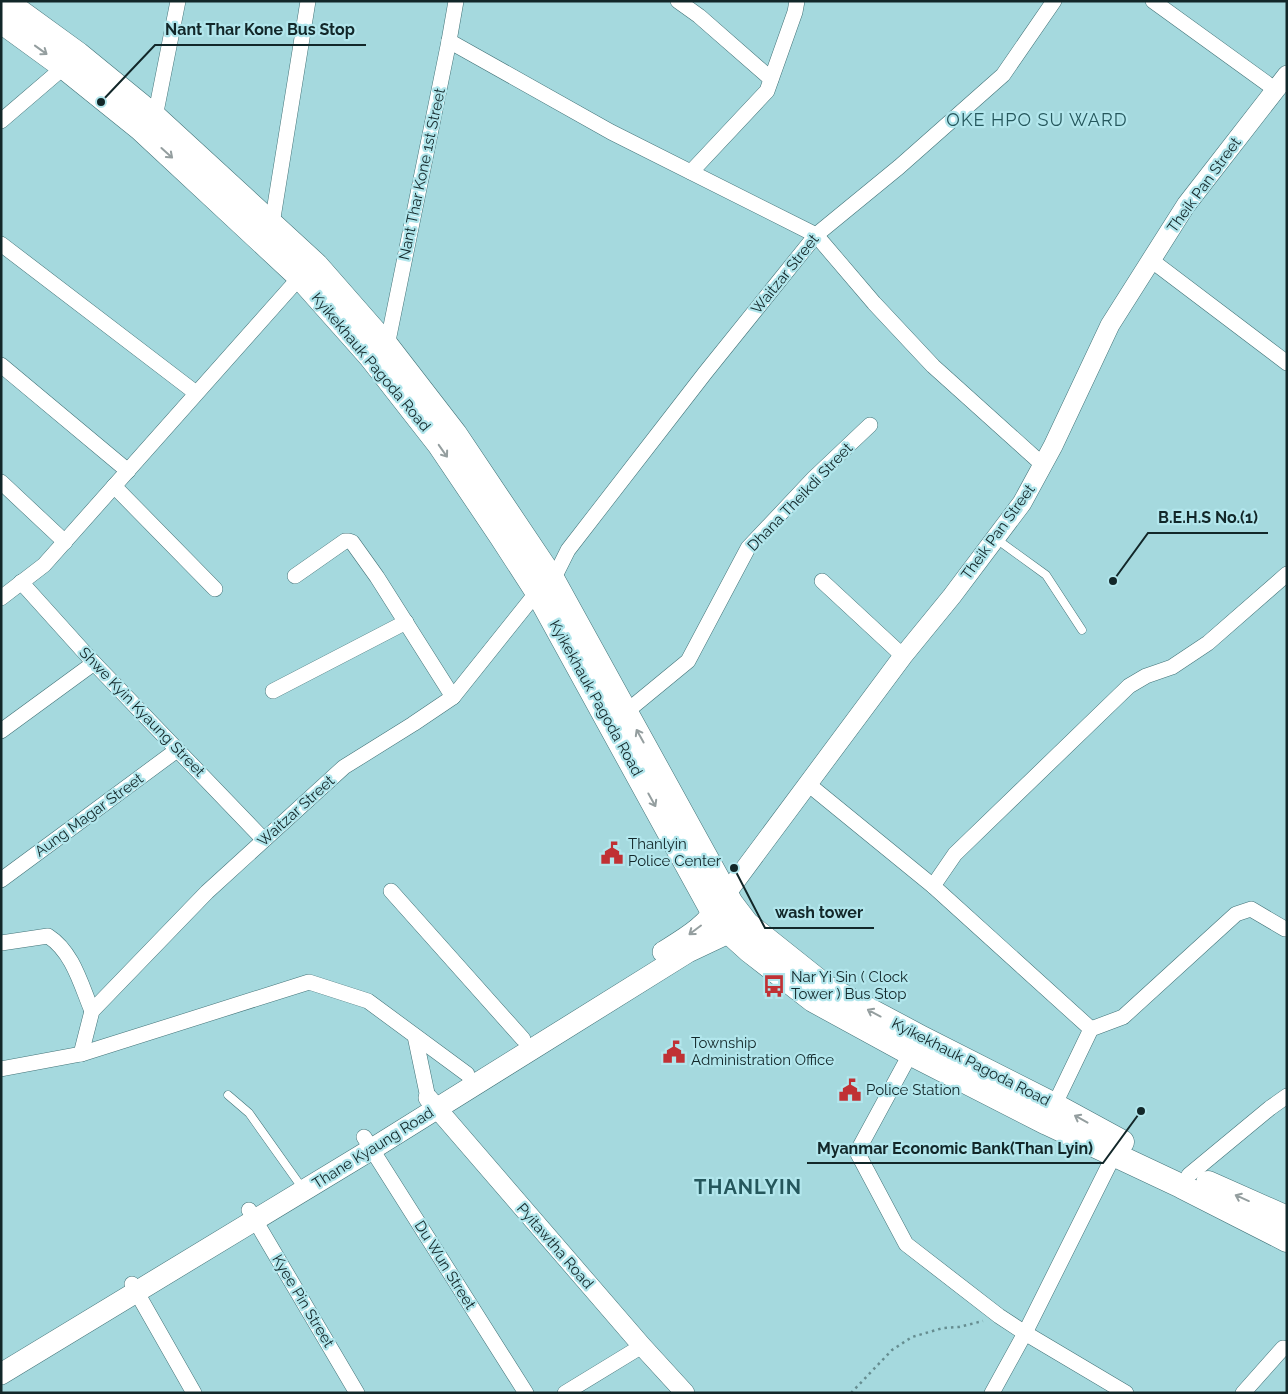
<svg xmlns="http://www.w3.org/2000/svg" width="1288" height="1394" font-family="Raleway,sans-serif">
	<rect width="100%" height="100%" fill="#a5d9de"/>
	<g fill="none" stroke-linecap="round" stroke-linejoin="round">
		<defs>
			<g id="service">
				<polyline points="995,538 1046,575 1082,630"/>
				<polyline points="228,1095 249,1113 303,1189"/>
			</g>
			<g id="minor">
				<polyline points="678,1 699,16 771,79"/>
				<polyline points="1153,1 1276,90"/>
				<polyline points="449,41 611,132 816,235 874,303 933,366 1043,465"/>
				<polyline points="155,117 178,1"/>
				<polyline points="1,121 64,67"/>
				<polyline points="691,172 767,91 795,12 797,1"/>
				<polyline points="272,224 308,1"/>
				<polyline points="1,244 196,393"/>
				<polyline points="1151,260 1287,363"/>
				<polyline points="387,346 449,41 456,1"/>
				<polyline points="1,365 128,471"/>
				<polyline points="1,482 65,542"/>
				<polyline points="114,486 215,589"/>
				<polyline points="295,576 345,541 349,541 352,542 377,577 453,697"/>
				<polyline points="553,580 568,550 705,373 816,235 899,167 1003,75 1054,1"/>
				<polyline points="822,581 903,656"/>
				<polyline points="21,582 94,663 264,840"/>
				<polyline points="1,598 44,565 300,277"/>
				<polyline points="273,691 406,622"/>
				<polyline points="626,712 688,661 748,548 814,478 870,425"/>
				<polyline points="1,731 94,663"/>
				<polyline points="808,784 933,886 1091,1029"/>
				<polyline points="1,880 177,750"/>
				<polyline points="933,886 955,854 1129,686 1146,676 1172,667 1208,643 1287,574"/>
				<polyline points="391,891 523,1039"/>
				<path d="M1 943 48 936C73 952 81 985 92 1011"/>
				<polyline points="415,1036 428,1098"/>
				<polyline points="914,1047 857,1152 906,1244 999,1316 1025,1333 1126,1393"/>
				<polyline points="81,1054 92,1011 207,892 344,767 413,724 453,697 537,592"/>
				<polyline points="1,1069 81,1054 309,982 368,1001 467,1074"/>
				<polyline points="1051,1112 1091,1029 1123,1017 1236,914 1251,909 1285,929"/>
				<polyline points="364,1137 526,1393"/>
				<polyline points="1189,1175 1270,1108 1287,1096"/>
				<polyline points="249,1210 357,1393"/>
				<polyline points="132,1284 194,1393"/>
				<polyline points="565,1393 642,1346"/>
				<polyline points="992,1393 1025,1333 1114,1155"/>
				<polyline points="1243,1393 1283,1348"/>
			</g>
			<g id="tertiary">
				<polyline points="726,894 903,656 952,596 1022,503 1053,446 1110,325 1186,205 1287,75"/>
				<polyline points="428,1098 642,1346 685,1393"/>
			</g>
			<g id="secondary">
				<path d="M663 952C687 937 707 926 722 900"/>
				<polyline points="1,1374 372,1149 688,952 743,926"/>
			</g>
			<g id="primary">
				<polyline points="5,1 78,54 155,117 316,265 387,346 455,434 553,580 731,903 747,924 826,987 920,1037 1054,1105 1122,1142"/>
				<polyline points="1,21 64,67 141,129 300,277 371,357 439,444 501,536 536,590 714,914 729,932 750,951 813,1000 910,1053 1047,1123 1181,1186 1287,1240"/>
				<polyline points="1208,1183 1287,1218"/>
			</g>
		</defs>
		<use href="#service" stroke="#427378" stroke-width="9"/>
		<use href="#minor" stroke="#427378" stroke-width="16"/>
		<use href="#tertiary" stroke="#427378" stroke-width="20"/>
		<use href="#secondary" stroke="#427378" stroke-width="22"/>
		<use href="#primary" stroke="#427378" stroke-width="25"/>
		<polyline stroke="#668d90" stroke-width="2.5" stroke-dasharray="2.5 4" stroke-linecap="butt" points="851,1393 892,1350 912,1337 943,1328 959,1327 983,1321"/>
		<use href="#service" stroke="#fff" stroke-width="8"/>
		<use href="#minor" stroke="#fff" stroke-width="15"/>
		<use href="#tertiary" stroke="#fff" stroke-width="19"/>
		<use href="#secondary" stroke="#fff" stroke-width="21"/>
		<use href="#primary" stroke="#fff" stroke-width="24"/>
	</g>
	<defs><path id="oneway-shaft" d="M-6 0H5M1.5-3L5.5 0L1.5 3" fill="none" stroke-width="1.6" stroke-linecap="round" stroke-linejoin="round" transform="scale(1.25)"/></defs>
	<g stroke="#949e9f">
		<use href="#oneway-shaft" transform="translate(41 50) rotate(36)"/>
		<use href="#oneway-shaft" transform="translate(167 153) rotate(42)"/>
		<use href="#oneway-shaft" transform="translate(443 451) rotate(55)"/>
		<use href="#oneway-shaft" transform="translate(640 736) rotate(-119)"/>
		<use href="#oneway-shaft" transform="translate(652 800) rotate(61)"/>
		<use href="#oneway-shaft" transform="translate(695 930) rotate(143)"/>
		<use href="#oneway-shaft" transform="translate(874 1013) rotate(-152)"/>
		<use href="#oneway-shaft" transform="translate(1081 1119) rotate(-151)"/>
		<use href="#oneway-shaft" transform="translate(1242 1198) rotate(-156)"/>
	</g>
	<defs>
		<symbol id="civic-bare" viewBox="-9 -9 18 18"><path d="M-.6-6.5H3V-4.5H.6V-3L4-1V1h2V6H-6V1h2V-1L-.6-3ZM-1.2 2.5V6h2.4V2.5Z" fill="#c03134" stroke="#b2e6ec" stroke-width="2.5" paint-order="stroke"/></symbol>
		<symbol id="bus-bare" viewBox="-9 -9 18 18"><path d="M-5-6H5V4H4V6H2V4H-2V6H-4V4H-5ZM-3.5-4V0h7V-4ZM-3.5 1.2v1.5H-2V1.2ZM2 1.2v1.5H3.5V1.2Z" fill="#c03134" stroke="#b2e6ec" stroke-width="2.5" paint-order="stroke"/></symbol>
	</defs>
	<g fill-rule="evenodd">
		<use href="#civic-bare" x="596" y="837" width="32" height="32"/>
		<use href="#bus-bare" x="758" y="970" width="32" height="32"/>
		<use href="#civic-bare" x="658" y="1036" width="32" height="32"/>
		<use href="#civic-bare" x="834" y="1074" width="32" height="32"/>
	</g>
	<g text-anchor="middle" stroke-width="4.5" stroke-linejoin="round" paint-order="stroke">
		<g font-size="15" fill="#122729" stroke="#b2e6ec">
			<text transform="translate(422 174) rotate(-78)" y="5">Nant Thar Kone 1st Street</text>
			<text transform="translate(1204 185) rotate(-54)" y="5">Theik Pan Street</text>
			<text transform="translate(785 274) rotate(-51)" y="5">Waitzar Street</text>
			<text transform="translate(371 362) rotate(50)" y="5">Kyikekhauk Pagoda Road</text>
			<text transform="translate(800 497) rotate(-46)" y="5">Dhana Theikdi Street</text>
			<text transform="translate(998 532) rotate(-54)" y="5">Theik Pan Street</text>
			<text transform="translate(596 698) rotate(61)" y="5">Kyikekhauk Pagoda Road</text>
			<text transform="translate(142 712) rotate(46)" y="5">Shwe Kyin Kyaung Street</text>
			<text transform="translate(296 811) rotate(-42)" y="5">Waitzar Street</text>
			<text transform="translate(89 815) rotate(-36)" y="5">Aung Magar Street</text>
			<text transform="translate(971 1062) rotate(27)" y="5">Kyikekhauk Pagoda Road</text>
			<text transform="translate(373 1148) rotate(-32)" y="5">Thane Kyaung Road</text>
			<text transform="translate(555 1246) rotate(49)" y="5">Pyitawtha Road</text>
			<text transform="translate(445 1265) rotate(58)" y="5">Du Wun Street</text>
			<text transform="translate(303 1301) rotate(59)" y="5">Kyee Pin Street</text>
		</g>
		<g font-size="15" fill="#122729" stroke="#b2e6ec" text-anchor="start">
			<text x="628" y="849">Thanlyin<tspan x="628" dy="17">Police Center</tspan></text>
			<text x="791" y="982">Nar Yi Sin ( Clock<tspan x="791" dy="17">Tower ) Bus Stop</tspan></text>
			<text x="691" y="1048">Township<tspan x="691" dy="17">Administration Office</tspan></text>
			<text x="866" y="1095">Police Station</text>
		</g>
		<g font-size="18" letter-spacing="1" fill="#25575c" stroke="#b2e6ec">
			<text x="1037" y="126">OKE HPO SU WARD</text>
		</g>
		<g font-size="20" font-weight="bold" letter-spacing="1" fill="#25575c" stroke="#b2e6ec">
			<text x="748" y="1194">THANLYIN</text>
		</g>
	</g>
	<path fill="none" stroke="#122729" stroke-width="2" d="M101 102L155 45H366M1113 581L1148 533H1268M734 868L765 928H874M1141 1111L1103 1163H807"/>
	<g fill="#122729" stroke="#b2e6ec" stroke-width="2">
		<circle cx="101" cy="102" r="5"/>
		<circle cx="1113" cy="581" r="5"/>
		<circle cx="734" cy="868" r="5"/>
		<circle cx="1141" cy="1111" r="5"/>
	</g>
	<g font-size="16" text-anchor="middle" font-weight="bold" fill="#122729" stroke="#b2e6ec" stroke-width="4.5" stroke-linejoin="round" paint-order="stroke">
		<text x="260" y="35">Nant Thar Kone Bus Stop</text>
		<text x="1208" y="523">B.E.H.S No.(1)</text>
		<text x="819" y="918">wash tower</text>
		<text x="955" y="1154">Myanmar Economic Bank(Than Lyin)</text>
	</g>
	<rect width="1288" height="1394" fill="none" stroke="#122729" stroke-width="5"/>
</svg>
